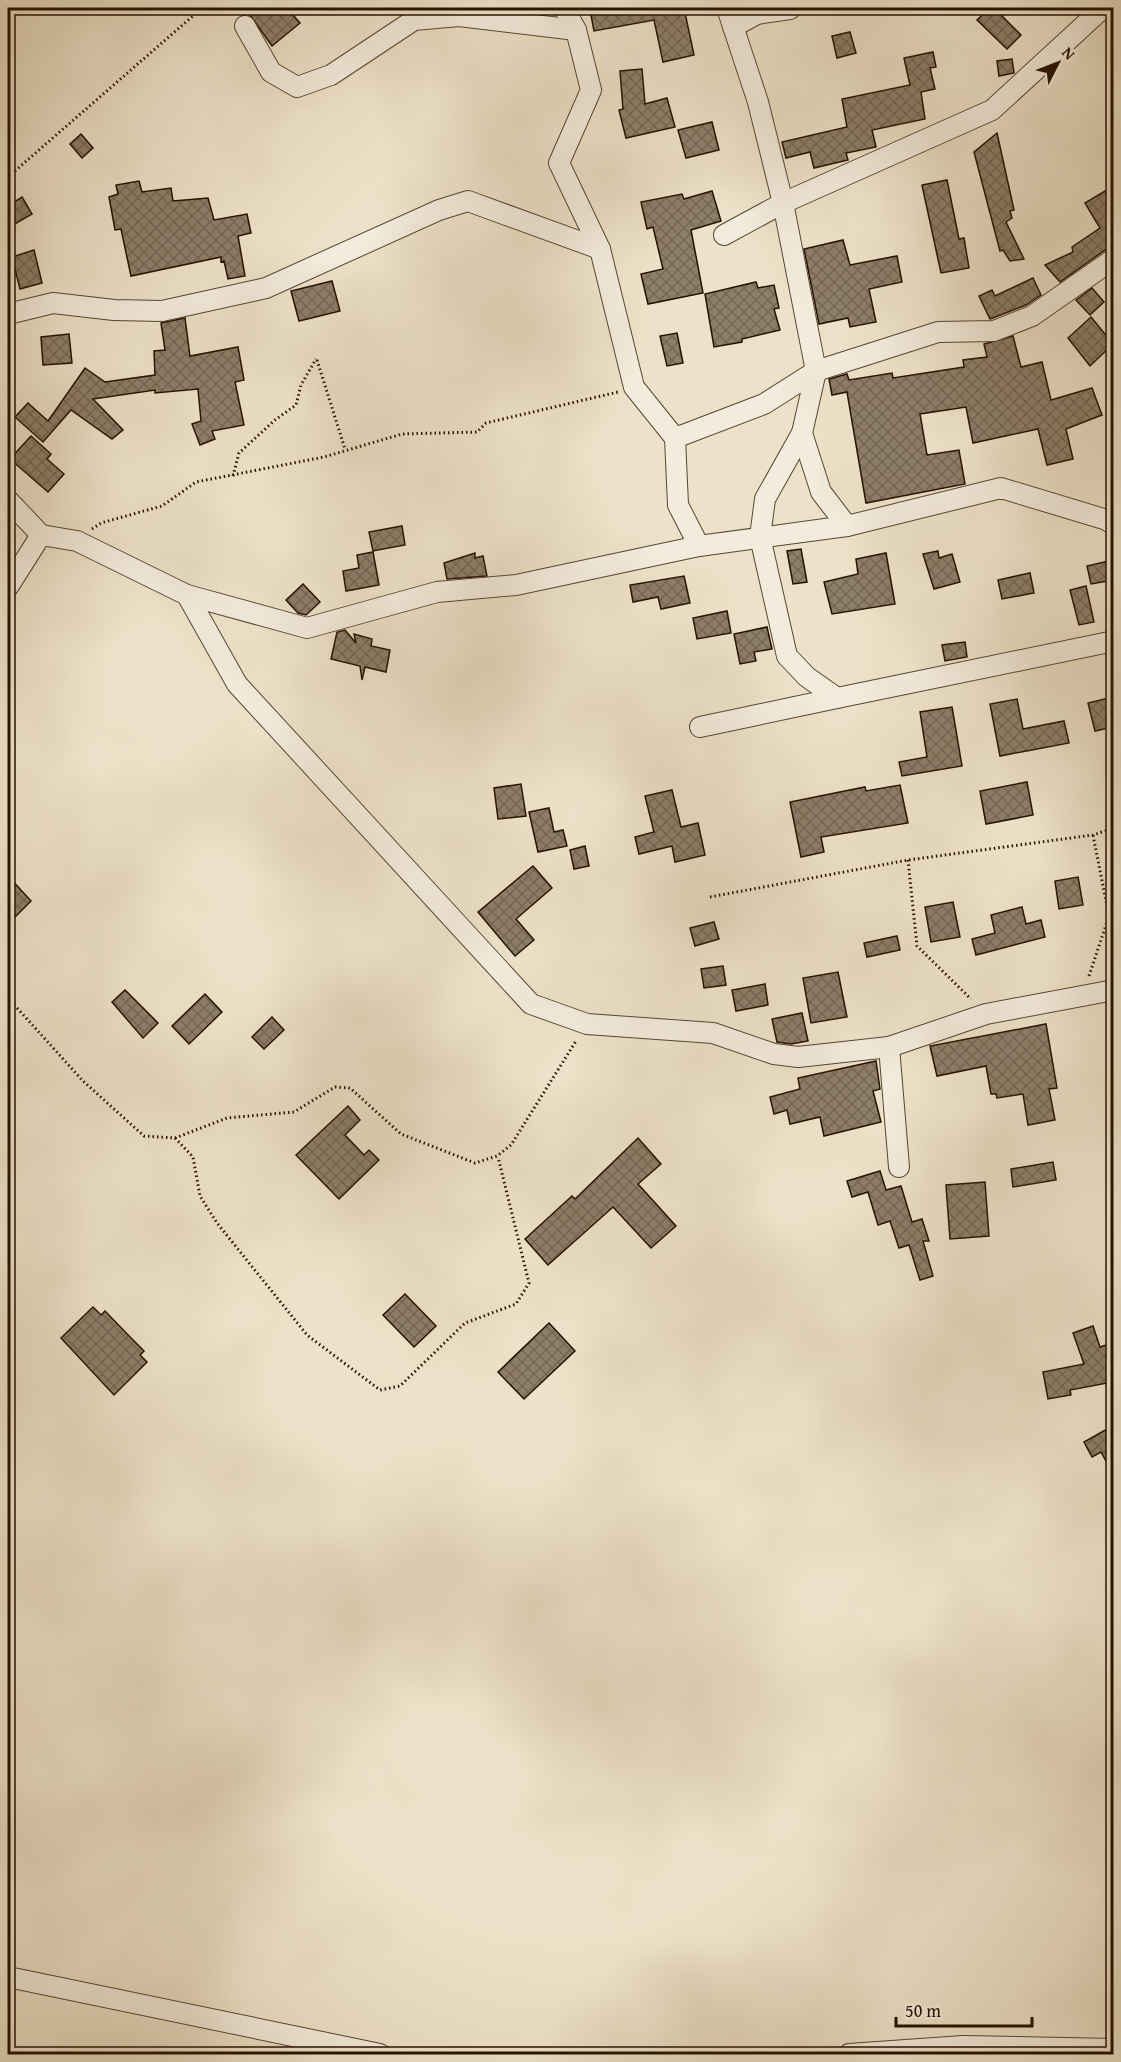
<svg xmlns="http://www.w3.org/2000/svg" width="1121" height="2062" font-family="'Gentium Book Plus',serif">
	<defs>
		<pattern id="building-cross-hatch" width="8" height="8" patternUnits="userSpaceOnUse" patternTransform="scale(1.5)"><rect width="8" height="8" fill="#8d7e69"/><path d="M0 0l8 8M0 8l8-8" fill="none" stroke="#736654"/></pattern>
	</defs>
	<rect width="100%" height="100%" fill="#ede2c9"/>
	<filter id="stains"><feTurbulence type="fractalNoise" baseFrequency=".00333" numOctaves="4"/><feColorMatrix values="0 0 0 0 .2 0 0 0 0 .09 0 0 0 0 .02 0 0 0 .5 -.17"/></filter>
	<radialGradient id="worn" r=".72"><stop offset=".6" stop-color="#630" stop-opacity="0"/><stop offset="1" stop-color="#630" stop-opacity=".3"/></radialGradient>
	<g fill="url(#building-cross-hatch)" stroke="#241200" stroke-width="1.5">
		<polygon points="245,8 287,8 300,23 272,46"/>
		<polygon points="602,8 684,8 694,55 663,62 654,20 594,31 590,10"/>
		<polygon points="990,8 994,8 1021,35 1007,49 977,20"/>
		<polygon points="850,32 856,53 837,58 832,36"/>
		<polygon points="933,52 936,67 930,68 935,89 921,92 925,119 872,130 876,147 846,153 848,160 814,168 810,152 786,158 782,142 847,127 842,99 910,85 904,58"/>
		<polygon points="1012,59 1014,73 999,76 997,61"/>
		<polygon points="642,69 645,104 667,98 675,127 626,138 619,110 623,109 620,71"/>
		<polygon points="712,122 719,150 686,158 678,130"/>
		<polygon points="997,133 1014,210 1010,211 1012,218 1006,222 1024,259 1010,261 1003,250 1000,251 974,152"/>
		<polygon points="81,134 93,148 82,158 70,144"/>
		<polygon points="947,180 959,239 964,238 969,268 941,273 922,185"/>
		<polygon points="139,181 142,192 171,188 173,201 208,198 214,220 247,214 251,233 238,236 245,276 228,279 224,261 221,262 221,257 131,276 121,229 115,230 109,197 118,194 116,185"/>
		<polygon points="712,191 721,221 691,230 703,293 648,304 641,274 663,269 653,227 647,229 641,202 682,194 684,199"/>
		<polygon points="1105,191 1113,206 1113,248 1105,250 1060,282 1045,265 1073,252 1072,247 1100,228 1085,203"/>
		<polygon points="22,197 32,214 8,228 8,206"/>
		<polygon points="843,240 850,265 897,256 902,282 869,289 876,322 850,327 848,318 819,324 804,249"/>
		<polygon points="34,250 42,283 20,289 12,257"/>
		<polygon points="1033,278 1041,295 1026,305 990,319 979,296 992,290 995,296"/>
		<polygon points="332,281 340,311 299,321 291,291"/>
		<polygon points="756,282 758,288 774,285 779,308 774,309 780,330 742,339 742,342 714,347 705,294"/>
		<polygon points="1092,288 1104,302 1090,315 1076,300"/>
		<polygon points="1091,317 1113,344 1090,366 1068,338"/>
		<polygon points="185,318 190,356 238,347 244,380 235,382 244,425 212,431 215,439 200,445 192,424 201,421 198,389 155,393 155,390 93,399 123,430 112,439 71,410 43,442 15,417 28,403 48,421 85,368 105,382 155,375 154,351 165,350 161,323"/>
		<polygon points="677,333 683,363 667,366 660,336"/>
		<polygon points="69,334 72,363 43,365 41,337"/>
		<polygon points="1013,336 1021,367 1042,362 1051,400 1092,388 1102,415 1066,429 1073,459 1047,465 1038,429 973,443 966,407 920,414 927,455 959,450 965,484 866,503 847,392 832,395 829,379 847,374 849,380 892,373 893,378 964,367 963,360 987,357 984,344"/>
		<polygon points="31,436 51,454 47,459 64,474 48,492 10,459"/>
		<polygon points="402,526 405,545 373,551 369,532"/>
		<polygon points="801,549 807,582 793,584 787,551"/>
		<polygon points="938,551 939,558 952,554 960,582 934,589 923,554"/>
		<polygon points="373,552 379,585 346,591 343,571 359,568 357,555"/>
		<polygon points="475,553 475,558 483,556 487,576 447,579 444,563"/>
		<polygon points="886,553 895,604 832,614 824,582 858,574 856,559"/>
		<polygon points="1113,560 1113,580 1091,584 1087,566"/>
		<polygon points="1030,573 1034,593 1002,599 998,580"/>
		<polygon points="684,576 690,603 661,609 658,597 633,602 630,585"/>
		<polygon points="303,584 320,602 306,615 298,613 286,600"/>
		<polygon points="1086,586 1094,622 1079,625 1070,590"/>
		<polygon points="727,611 731,633 697,639 693,618"/>
		<polygon points="767,627 772,649 754,652 756,661 740,664 734,634"/>
		<polygon points="345,630 356,643 354,634 372,639 371,646 390,650 386,672 365,667 362,680 360,666 331,659 337,632"/>
		<polygon points="965,642 967,657 945,661 942,645"/>
		<polygon points="1113,697 1113,727 1095,731 1088,703"/>
		<polygon points="1017,699 1023,729 1064,721 1069,743 1000,756 990,704"/>
		<polygon points="952,707 962,766 902,776 899,762 927,757 920,712"/>
		<polygon points="1027,782 1033,815 986,824 980,791"/>
		<polygon points="521,784 526,816 498,819 494,788"/>
		<polygon points="900,785 908,823 821,837 824,852 801,857 790,802 865,787 866,791"/>
		<polygon points="672,790 681,827 698,823 705,855 675,862 672,846 639,854 635,837 654,832 645,796"/>
		<polygon points="549,808 554,832 563,830 567,846 538,852 529,812"/>
		<polygon points="585,846 589,866 574,869 570,850"/>
		<polygon points="533,866 552,888 516,919 534,940 515,956 478,912"/>
		<polygon points="8,876 31,901 8,924"/>
		<polygon points="1078,877 1083,905 1059,909 1055,881"/>
		<polygon points="953,902 960,937 931,942 925,907"/>
		<polygon points="1022,907 1026,924 1041,920 1045,937 976,955 972,939 995,933 991,915"/>
		<polygon points="714,922 719,939 695,946 690,928"/>
		<polygon points="897,936 900,950 867,957 864,943"/>
		<polygon points="723,966 726,985 704,988 701,969"/>
		<polygon points="838,972 847,1017 811,1023 803,978"/>
		<polygon points="765,984 768,1005 736,1011 732,990"/>
		<polygon points="125,990 158,1023 143,1038 112,1002"/>
		<polygon points="205,994 222,1012 189,1044 172,1026"/>
		<polygon points="802,1013 808,1041 791,1044 777,1042 772,1019"/>
		<polygon points="272,1017 284,1030 264,1049 252,1037"/>
		<polygon points="1046,1024 1057,1088 1049,1089 1055,1120 1028,1125 1023,1094 997,1098 996,1094 991,1094 986,1066 937,1076 930,1046"/>
		<polygon points="876,1061 880,1089 873,1091 881,1122 824,1136 820,1117 790,1124 787,1110 774,1114 770,1097 800,1089 798,1078"/>
		<polygon points="348,1106 360,1120 345,1135 364,1155 369,1150 379,1160 339,1199 296,1155"/>
		<polygon points="638,1138 661,1164 638,1184 676,1226 651,1248 613,1207 548,1265 525,1239 572,1196 575,1199"/>
		<polygon points="1053,1162 1056,1180 1013,1187 1011,1169"/>
		<polygon points="880,1171 886,1190 901,1186 912,1222 922,1219 929,1241 923,1241 933,1276 920,1280 909,1245 899,1248 890,1221 878,1225 868,1192 852,1197 847,1181"/>
		<polygon points="985,1182 989,1236 950,1239 946,1185"/>
		<polygon points="405,1294 436,1326 414,1347 383,1315"/>
		<polygon points="93,1307 101,1315 105,1311 132,1339 144,1351 140,1355 147,1362 114,1395 61,1338"/>
		<polygon points="549,1323 575,1351 524,1399 498,1372"/>
		<polygon points="1093,1326 1100,1347 1113,1343 1113,1382 1070,1390 1071,1395 1048,1399 1043,1372 1084,1364 1073,1333"/>
		<polygon points="1107,1429 1113,1441 1113,1474 1101,1452 1092,1457 1084,1442"/>
	</g>
	<g fill="none" stroke-linecap="round" stroke-linejoin="round">
		<defs>
			<g id="minor">
				<polyline points="564,8 576,30 591,90 559,163 600,249 634,387 675,438 678,505 699,546"/>
				<polyline points="727,8 758,102 783,203 816,371 802,433 821,492 847,526"/>
				<polyline points="245,26 271,72 297,87 331,75 414,20 459,16 576,30"/>
				<polyline points="733,27 757,14 790,9"/>
				<polyline points="724,235 783,203 992,110 1103,8"/>
				<polyline points="8,314 53,303 114,310 162,311 266,288 439,210 468,201 600,249"/>
				<polyline points="802,433 765,499 760,537 787,656 807,677 837,698 1114,641"/>
				<polyline points="675,438 764,404 816,371 938,332 994,331 1032,316 1112,260"/>
				<polyline points="8,500 41,535"/>
				<polyline points="8,587 41,535 77,541 187,595 307,628 437,592 516,585 699,546 847,526 1001,488 1107,520 1114,525"/>
				<polyline points="187,595 237,684 531,1004 587,1024 713,1033 774,1054 798,1057 889,1047 986,1014 1114,990"/>
				<polyline points="700,727 837,698"/>
				<polyline points="889,1047 899,1167"/>
				<polyline points="8,1977 380,2054"/>
				<polyline points="849,2054 963,2046 1114,2049"/>
			</g>
		</defs>
		<use href="#minor" stroke="#564632" stroke-width="22"/>
		<g stroke="#241200" stroke-width="3" stroke-dasharray="1.5 3" stroke-linecap="butt">
			<polyline points="8,177 202,8"/>
			<polyline points="317,360 345,449"/>
			<polyline points="233,476 239,453 275,420 296,405 301,385 316,359"/>
			<polyline points="92,529 101,523 162,506 196,482 324,457 402,434 477,432 486,423 618,392"/>
			<polyline points="908,860 917,946 971,999"/>
			<polyline points="710,897 908,860 1093,835 1114,828"/>
			<polyline points="1089,976 1109,916 1093,835"/>
			<polyline points="8,998 83,1081 144,1136 175,1138 227,1118 294,1112 335,1087 350,1088 401,1134 475,1163 497,1156 511,1145 576,1041"/>
			<polyline points="175,1138 193,1157 200,1196 217,1223 307,1335 380,1390 400,1386 465,1323 516,1304 529,1283 498,1157"/>
		</g>
		<use href="#minor" stroke="#f3ecdc" stroke-width="20"/>
	</g>
	<rect width="1121" height="2062" fill="none" stroke="#ede2c9" stroke-width="30"/>
	<rect x="9" y="9" width="1103" height="2044" fill="none" stroke="#241200" stroke-width="3"/>
	<rect x="15" y="15" width="1091" height="2032" fill="none" stroke="#241200" stroke-width="1.5"/>
	<g transform="translate(1058 63) rotate(48)" stroke="#f3ecdc" stroke-width="4.5" paint-order="stroke">
	<path d="M0-4.5L10 22L0 15L-10 22Z" fill="#241200"/>
	<text y="-9" font-size="16" font-weight="bold" text-anchor="middle" fill="#241200">N</text>
	</g>
	<path d="M896 2017v9h136v-9" fill="none" stroke="#241200" stroke-width="3"/>
	<text x="905" y="2017" font-size="18" fill="#241200" stroke="#f3ecdc" stroke-width="4.5" paint-order="stroke">50 m</text>
	<rect width="100%" height="100%" filter="url(#stains)"/>
	<rect width="100%" height="100%" fill="url(#worn)"/>
</svg>
